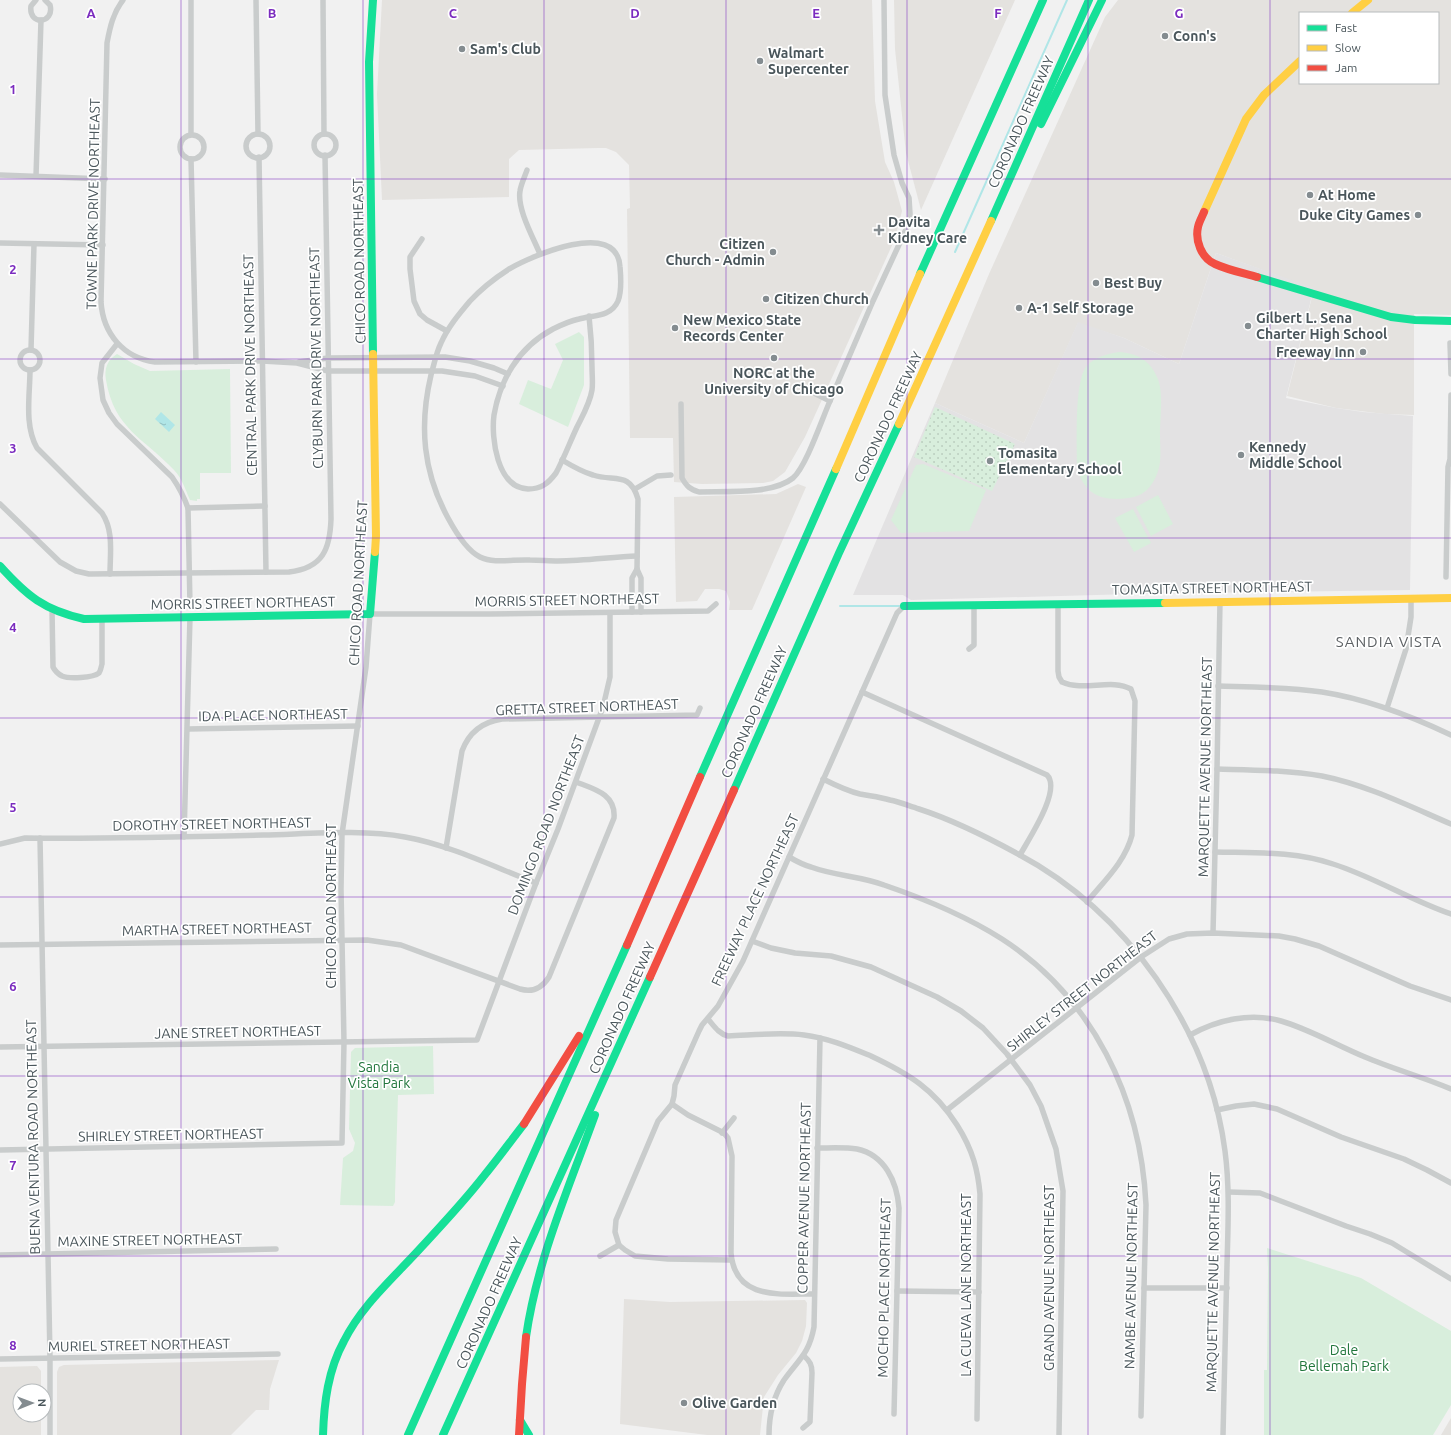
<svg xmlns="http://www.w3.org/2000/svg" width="1451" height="1435" font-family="Ubuntu,sans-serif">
	<defs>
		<pattern id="grass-dots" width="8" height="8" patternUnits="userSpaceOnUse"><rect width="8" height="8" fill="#d8eedc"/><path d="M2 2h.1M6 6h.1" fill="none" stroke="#bbcebf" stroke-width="1.8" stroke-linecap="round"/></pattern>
		<pattern id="water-ripples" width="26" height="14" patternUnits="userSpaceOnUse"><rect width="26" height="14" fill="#b0e6e7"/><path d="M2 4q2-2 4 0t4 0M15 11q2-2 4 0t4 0" fill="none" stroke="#91bdbe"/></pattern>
	</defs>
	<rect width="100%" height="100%" fill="#f1f1f1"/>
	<g fill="#e4e2df" fill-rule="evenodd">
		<polygon points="382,0 872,0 875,101 885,162 894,182 902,211 894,241 805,437 785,472 773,481 763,483 702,484 674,482 673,438 630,438 627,209 630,208 629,165 616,152 606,148 598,148 519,150 509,159 509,197 382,200 377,94"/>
		<polygon points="894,0 1015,0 921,210 906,153 895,49"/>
		<path d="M1118 0H1451V315L1414 314V415L1384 414 1336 408 1287 396 1314 289 1216 253 1179 364 1124 338 1078 323 1024 443 935 403 989 274 1105 17ZM1300 13H1438V83H1300Z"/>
		<polygon points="798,484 806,487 752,610 729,610 730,602 728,596 726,591 719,589 705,589 697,601 676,602 674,497 776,494"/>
		<polygon points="624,1299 670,1302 805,1300 807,1303 806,1326 802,1341 796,1353 778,1375 764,1397 760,1435 707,1435 620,1424"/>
		<polygon points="279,1360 270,1389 269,1410 256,1410 231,1435 57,1435 57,1372 59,1367 64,1365"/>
		<polygon points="37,1366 41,1371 41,1391 20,1391 20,1415 41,1415 41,1435 0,1435 0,1367"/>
		<polygon points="1451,1418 1451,1435 1441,1435"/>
	</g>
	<polygon fill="#e3e2e3" points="1216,253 1314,288 1286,398 1336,408 1363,412 1413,416 1410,590 1132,594 911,600 903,595 853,595 935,403 1024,443 1078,322 1124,338 1179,364"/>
	<polygon fill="url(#grass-dots)" points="935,407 1015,444 992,491 914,457"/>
	<g fill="#d8eedc">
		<polygon points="579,332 584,337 584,385 568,427 519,404 528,380 551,389 563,360 555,344"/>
		<path d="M1119 352C1136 353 1150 360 1157 377 1164 391 1160 419 1160 435 1160 444 1161 453 1160 462 1159 469 1156 479 1151 485 1146 493 1137 497 1128 498 1102 502 1084 494 1077 468 1077 446 1074 383 1086 367 1094 357 1107 354 1119 352Z"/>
		<path d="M117 354 134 364 150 371 230 369 231 473H200V499H197V501L190 500C186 491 182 478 174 470 144 438 114 429 106 380 104 369 107 360 117 354Z"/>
		<polygon points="923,464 986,490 969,531 901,533 891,520 916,465"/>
		<polygon points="1158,495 1173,524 1151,536 1136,507"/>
		<polygon points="1133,509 1151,543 1134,552 1115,518"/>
		<polygon points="433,1046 434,1094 398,1095 395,1194 395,1202 393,1206 340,1205 343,1158 353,1151 355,1143 349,1129 351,1052 355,1048"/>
		<polygon points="1267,1248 1361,1278 1451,1331 1451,1405 1433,1435 1264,1435 1264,1370 1267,1370 1268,1268"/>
	</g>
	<g fill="url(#water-ripples)">
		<polygon points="1336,347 1342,348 1342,360 1337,360 1334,359"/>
		<polygon points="161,412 175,425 169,432 155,419"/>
	</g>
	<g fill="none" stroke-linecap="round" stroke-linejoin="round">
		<g stroke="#b0e6e7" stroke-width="2">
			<polyline points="955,252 1067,0"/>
			<polyline points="840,606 903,606"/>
		</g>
		<g stroke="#c9cccc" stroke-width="5.5">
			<path d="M36 0 31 6C28 26 55 24 50 5L45 0"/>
			<path d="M123 0C113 13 110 27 107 43L101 302C103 334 124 358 155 362L262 361 297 363 328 371H442L475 376 503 386"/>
			<polyline points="191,0 191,134"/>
			<polyline points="256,0 258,134"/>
			<polyline points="323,0 324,134"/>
			<circle cx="325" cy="145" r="11"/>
			<circle cx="258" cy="146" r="12"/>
			<circle cx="192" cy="147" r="12"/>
			<polyline points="259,157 266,572"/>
			<polyline points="191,159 196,362"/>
			<path d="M527 170C525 176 521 184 520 191 517 209 533 237 540 254"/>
			<polyline points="0,175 105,179"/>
			<polyline points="36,176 41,20"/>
			<polyline points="422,239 410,257 410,269 414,301 420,314 427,320 447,331"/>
			<polyline points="0,243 103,245"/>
			<path d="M589 316C591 333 592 350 592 367 592 375 593 383 592 390 590 403 583 415 577 427 570 442 564 458 556 473 553 477 549 482 544 485 539 488 534 489 528 489 497 488 491 438 494 415 497 398 503 381 512 367 522 351 536 338 553 329 561 325 570 321 579 319 594 315 611 317 618 301 622 291 621 278 620 267 617 218 532 256 509 269 495 278 481 289 470 301 459 314 448 327 441 343 436 353 434 365 431 375 419 426 423 472 448 518 455 531 466 550 480 557 494 564 514 559 530 560 540 560 549 561 558 561 585 561 611 557 637 556"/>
			<polyline points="1450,343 1451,374"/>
			<path d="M117 344 102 363 100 378 103 400 109 413 117 424 172 477C179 487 184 497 188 508L190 605"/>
			<circle cx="30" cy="360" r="10"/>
			<polyline points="31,350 34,244"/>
			<polyline points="299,362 328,358 445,357 470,361 494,368 508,374"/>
			<path d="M30 370C30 395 24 425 37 448L102 513C114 531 110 553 110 574"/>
			<polyline points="804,388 830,401 873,301 909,223 910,214 909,198 902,183 894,155 885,95 884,0"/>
			<path d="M681 404 682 478C687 487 690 489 699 492 725 491 772 495 793 478 806 467 822 419 830 401"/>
			<path d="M562 460C572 466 582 472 593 475 614 482 630 471 638 499L637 569 641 578V612"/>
			<polyline points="635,489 657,476 671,475"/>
			<path d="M0 504 60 562 76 571 89 574 289 572C323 568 330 549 331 519L325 155"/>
			<polyline points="188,508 265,506"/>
			<polyline points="1446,577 1448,467 1450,459 1451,395"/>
			<path d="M1058 605V671L1059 677 1062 682C1084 692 1111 678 1131 689L1135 701 1132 835C1125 862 1104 881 1087 902"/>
			<path d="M52 610 53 667C55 671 58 674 62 676 69 679 93 678 99 673 101 670 101 667 102 664V619"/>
			<polyline points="632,612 632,578 637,569"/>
			<polyline points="969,649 974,645 974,605"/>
			<path d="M1218 686C1253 687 1287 687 1322 692 1367 699 1409 715 1451 735"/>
			<path d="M862 692 1047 775C1062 790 1028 840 1020 855"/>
			<polyline points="1387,708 1406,649 1411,617 1411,598"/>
			<polyline points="188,729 358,726"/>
			<path d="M1217 769C1252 770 1287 770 1322 776 1367 785 1409 806 1451 824"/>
			<path d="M823 779C835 785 847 791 860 794 870 796 880 797 890 800 900 802 909 806 919 809 953 820 987 837 1018 854 1127 912 1209 1029 1225 1151 1230 1189 1228 1227 1227 1265 1226 1322 1224 1378 1223 1435"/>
			<polyline points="184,837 190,617"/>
			<polyline points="40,838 50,1358 50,1435"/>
			<path d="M0 844 25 838C104 839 184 837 263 835 308 834 362 829 405 837 450 845 494 867 536 883"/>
			<path d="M446 848 462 751C469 732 482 722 502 719L697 715 700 708"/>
			<path d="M1215 852C1255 853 1295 851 1333 864 1374 877 1410 900 1451 914"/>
			<path d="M789 857C796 861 803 865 811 867 835 876 861 876 884 885 925 899 966 916 1002 939 1093 998 1141 1098 1146 1205L1141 1416"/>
			<polyline points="1213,933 1217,769 1220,601"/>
			<polyline points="752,941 771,948 795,953 831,956 871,967 937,997 961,1011 983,1028 1007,1054 1030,1085 1041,1106 1056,1149 1063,1191 1059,1435"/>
			<path d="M0 945 367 940 401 945 520 989C533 993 542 988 549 977L614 818C616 794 594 789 576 782"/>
			<path d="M708 1019C714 1026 719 1034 728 1036 753 1035 779 1032 804 1035 828 1038 849 1047 871 1056 909 1074 934 1089 957 1125 964 1136 970 1148 974 1161 977 1171 979 1183 980 1194L977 1419"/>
			<path d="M1190 1035C1217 1020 1250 1012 1281 1021 1309 1029 1338 1046 1365 1057 1393 1069 1423 1077 1451 1089"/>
			<polyline points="0,1047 477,1040 536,883 558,829 603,707 610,677 610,613"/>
			<path d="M672 1104 688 1115 724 1133 728 1138 732 1156 731 1253C735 1300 779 1294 814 1294"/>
			<polyline points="947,1110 1141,957 1169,939 1187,934 1213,933 1279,936 1295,939 1319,946 1410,986 1451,1000"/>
			<polyline points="1217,1110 1236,1106 1254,1104 1277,1109 1341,1137 1404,1159 1427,1170 1451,1183"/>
			<polyline points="722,1133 734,1118"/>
			<path d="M817 1148C830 1148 845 1147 857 1149 885 1155 897 1182 899 1208L894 1414"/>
			<polyline points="0,1150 342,1143 344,1042 341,889 342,834 366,667 370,614 490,614 708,611 716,604"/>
			<polyline points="1229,1192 1260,1193 1346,1226 1370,1234 1392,1243 1451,1279"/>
			<polyline points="0,1255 276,1249"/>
			<polyline points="600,1256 619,1245"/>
			<polyline points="731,1260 668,1259 635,1256 625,1250 619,1245 615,1232 616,1220 658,1121 672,1104 674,1096 675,1085 699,1031 702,1025 718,1006 743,961 897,613 904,606"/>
			<polyline points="1144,1288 1227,1288"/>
			<polyline points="897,1291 979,1292"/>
			<polyline points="0,1359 278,1354"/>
			<path d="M803 1428 810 1422 812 1373C812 1365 810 1361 804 1356"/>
			<path d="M769 1435C769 1415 773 1397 784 1380 799 1359 809 1354 814 1327L820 1038"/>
		</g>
		<g stroke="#16e098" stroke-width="8">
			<polyline points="373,0 369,62 373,354"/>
			<polyline points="1041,124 1102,0"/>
			<polyline points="991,221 1089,0"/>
			<polyline points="920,274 1043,0"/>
			<polyline points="1257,277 1391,317 1415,320 1451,321"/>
			<path d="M0 566C27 596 44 610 84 619L370 614 375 552"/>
			<polyline points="904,606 1165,603"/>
			<polyline points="700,777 836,469"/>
			<polyline points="734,790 839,553 899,424"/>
			<path d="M526 1337C537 1260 569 1187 595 1115"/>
			<polyline points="520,1420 529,1435"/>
			<path d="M323 1435C324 1403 328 1370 344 1341 361 1307 389 1282 415 1254 438 1229 462 1204 483 1177 497 1160 510 1142 524 1124"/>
			<polyline points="408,1435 627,945"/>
			<polyline points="443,1435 650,977"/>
		</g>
		<g stroke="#ffcf43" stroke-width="8">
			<polyline points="1352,13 1368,0"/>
			<polyline points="1204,212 1246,119 1264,95 1300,61"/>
			<polyline points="373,354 376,536 375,552"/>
			<polyline points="899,424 991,221"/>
			<polyline points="836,469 920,274"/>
			<polyline points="1165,603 1451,598"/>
		</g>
		<g stroke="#f24e42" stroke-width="8">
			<path d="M1204 212C1202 217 1199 222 1198 227 1195 240 1201 258 1215 264 1228 270 1243 273 1257 277"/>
			<polyline points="627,945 700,777"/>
			<polyline points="650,977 734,790"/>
			<polyline points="524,1124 579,1036"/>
			<polyline points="519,1435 522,1384 526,1337"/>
		</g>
	</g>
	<path fill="none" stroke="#7b2cbf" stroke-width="1" stroke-opacity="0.55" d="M181 0V1435M363 0V1435M544 0V1435M726 0V1435M907 0V1435M1088 0V1435M1270 0V1435M0 179H1451M0 359H1451M0 538H1451M0 718H1451M0 897H1451M0 1076H1451M0 1256H1451"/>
	<g fill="#848c90" stroke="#fff" stroke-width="1.5">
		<circle cx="1165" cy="36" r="4"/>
		<circle cx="462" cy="49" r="4"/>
		<circle cx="760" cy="61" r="4"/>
		<circle cx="1310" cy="195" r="4"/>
		<circle cx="1418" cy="215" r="4"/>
		<path d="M877 224h4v4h4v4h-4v4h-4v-4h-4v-4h4z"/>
		<circle cx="773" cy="252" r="4"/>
		<circle cx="1096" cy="283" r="4"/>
		<circle cx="766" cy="299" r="4"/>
		<circle cx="1019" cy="308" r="4"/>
		<circle cx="1248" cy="326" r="4"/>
		<circle cx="675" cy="328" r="4"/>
		<circle cx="1363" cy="352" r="4"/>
		<circle cx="774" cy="358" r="4"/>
		<circle cx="1241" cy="455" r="4"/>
		<circle cx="990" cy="461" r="4"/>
		<circle cx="684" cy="1403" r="4"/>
	</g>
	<g text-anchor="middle" stroke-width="3.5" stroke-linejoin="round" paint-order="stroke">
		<g font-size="14" font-weight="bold" fill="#4a565b" stroke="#fff" text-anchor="start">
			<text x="1173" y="41">Conn's</text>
			<text x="470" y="54">Sam's Club</text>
			<text x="768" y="58">Walmart<tspan x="768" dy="16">Supercenter</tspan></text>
			<text x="1318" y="200">At Home</text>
			<text x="1410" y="220" text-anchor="end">Duke City Games</text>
			<text x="888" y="227">Davita<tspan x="888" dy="16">Kidney Care</tspan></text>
			<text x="765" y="249" text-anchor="end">Citizen<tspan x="765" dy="16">Church - Admin</tspan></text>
			<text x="1104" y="288">Best Buy</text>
			<text x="774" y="304">Citizen Church</text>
			<text x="1027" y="313">A-1 Self Storage</text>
			<text x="1256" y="323">Gilbert L. Sena<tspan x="1256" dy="16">Charter High School</tspan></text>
			<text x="683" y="325">New Mexico State<tspan x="683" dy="16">Records Center</tspan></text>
			<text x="1355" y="357" text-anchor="end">Freeway Inn</text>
			<text x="774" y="378" text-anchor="middle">NORC at the<tspan x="774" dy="16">University of Chicago</tspan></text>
			<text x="1249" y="452">Kennedy<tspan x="1249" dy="16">Middle School</tspan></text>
			<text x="998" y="458">Tomasita<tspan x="998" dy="16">Elementary School</tspan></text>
			<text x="692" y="1408">Olive Garden</text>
		</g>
		<g font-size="14" fill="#4a565b" stroke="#fff">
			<text transform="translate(1021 122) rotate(-66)" y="5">CORONADO FREEWAY</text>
			<text transform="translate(93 204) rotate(-89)" y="5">TOWNE PARK DRIVE NORTHEAST</text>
			<text transform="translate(359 261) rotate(-91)" y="5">CHICO ROAD NORTHEAST</text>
			<text transform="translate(316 358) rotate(-91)" y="5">CLYBURN PARK DRIVE NORTHEAST</text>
			<text transform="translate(250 365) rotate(-91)" y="5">CENTRAL PARK DRIVE NORTHEAST</text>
			<text transform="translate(888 417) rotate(-65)" y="5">CORONADO FREEWAY</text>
			<text transform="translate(358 583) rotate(-87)" y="5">CHICO ROAD NORTHEAST</text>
			<text transform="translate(1212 588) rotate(-1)" y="5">TOMASITA STREET NORTHEAST</text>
			<text transform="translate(567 600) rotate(-1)" y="5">MORRIS STREET NORTHEAST</text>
			<text transform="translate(243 603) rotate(-1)" y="5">MORRIS STREET NORTHEAST</text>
			<text transform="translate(587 707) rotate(-2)" y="5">GRETTA STREET NORTHEAST</text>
			<text transform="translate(754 712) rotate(-66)" y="5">CORONADO FREEWAY</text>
			<text transform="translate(273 715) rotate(-1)" y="5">IDA PLACE NORTHEAST</text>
			<text transform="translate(1205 767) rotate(-89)" y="5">MARQUETTE AVENUE NORTHEAST</text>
			<text transform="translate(212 824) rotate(-1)" y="5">DOROTHY STREET NORTHEAST</text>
			<text transform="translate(546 825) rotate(-69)" y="5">DOMINGO ROAD NORTHEAST</text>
			<text transform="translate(755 900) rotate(-65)" y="5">FREEWAY PLACE NORTHEAST</text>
			<text transform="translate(331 906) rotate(-90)" y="5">CHICO ROAD NORTHEAST</text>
			<text transform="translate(217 929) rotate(-1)" y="5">MARTHA STREET NORTHEAST</text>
			<text transform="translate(1082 991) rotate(-38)" y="5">SHIRLEY STREET NORTHEAST</text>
			<text transform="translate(622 1008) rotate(-66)" y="5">CORONADO FREEWAY</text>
			<text transform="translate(238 1032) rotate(-1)" y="5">JANE STREET NORTHEAST</text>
			<text transform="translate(171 1135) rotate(-1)" y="5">SHIRLEY STREET NORTHEAST</text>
			<text transform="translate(33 1137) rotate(-91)" y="5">BUENA VENTURA ROAD NORTHEAST</text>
			<text transform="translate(804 1198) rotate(-89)" y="5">COPPER AVENUE NORTHEAST</text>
			<text transform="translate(150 1240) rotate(-1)" y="5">MAXINE STREET NORTHEAST</text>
			<text transform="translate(1131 1276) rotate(-89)" y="5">NAMBE AVENUE NORTHEAST</text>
			<text transform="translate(1049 1278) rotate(-90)" y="5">GRAND AVENUE NORTHEAST</text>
			<text transform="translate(1213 1282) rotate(-89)" y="5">MARQUETTE AVENUE NORTHEAST</text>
			<text transform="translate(966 1285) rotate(-90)" y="5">LA CUEVA LANE NORTHEAST</text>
			<text transform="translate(884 1288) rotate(-89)" y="5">MOCHO PLACE NORTHEAST</text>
			<text transform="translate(489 1303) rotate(-66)" y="5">CORONADO FREEWAY</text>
			<text transform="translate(139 1345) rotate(-1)" y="5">MURIEL STREET NORTHEAST</text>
		</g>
		<g font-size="14" fill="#21763c" stroke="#fff">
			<text x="379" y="1072">Sandia<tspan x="379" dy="16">Vista Park</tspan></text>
			<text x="1344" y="1355">Dale<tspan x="1344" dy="16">Bellemah Park</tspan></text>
		</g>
		<g font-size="15" letter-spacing="1" fill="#5d6164" stroke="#fff">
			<text x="1389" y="647">SANDIA VISTA</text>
		</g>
	</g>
	<g font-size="13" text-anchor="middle" font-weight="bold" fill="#7b2cbf" stroke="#fff" stroke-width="3.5" stroke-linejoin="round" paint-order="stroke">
		<text x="91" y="18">A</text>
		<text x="272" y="18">B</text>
		<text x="453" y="18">C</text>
		<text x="635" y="18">D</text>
		<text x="816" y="18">E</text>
		<text x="998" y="18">F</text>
		<text x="1179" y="18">G</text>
		<text x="13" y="94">1</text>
		<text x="13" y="274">2</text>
		<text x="13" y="453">3</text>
		<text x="13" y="632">4</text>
		<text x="13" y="812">5</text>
		<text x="13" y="991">6</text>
		<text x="13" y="1170">7</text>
		<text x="13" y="1350">8</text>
	</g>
	<rect x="1299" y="12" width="140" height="72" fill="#ffffff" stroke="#b7bbbd"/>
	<rect x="1307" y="25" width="20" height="6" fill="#16e098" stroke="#b7bbbd"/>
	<text x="1335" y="32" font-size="12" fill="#4a565b">Fast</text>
	<rect x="1307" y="45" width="20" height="6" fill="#ffcf43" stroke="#b7bbbd"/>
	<text x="1335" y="52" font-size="12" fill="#4a565b">Slow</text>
	<rect x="1307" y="65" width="20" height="6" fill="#f24e42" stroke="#b7bbbd"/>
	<text x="1335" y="72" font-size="12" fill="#4a565b">Jam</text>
	<g transform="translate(32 1403) rotate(89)"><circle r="19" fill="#ffffff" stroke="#b7bbbd"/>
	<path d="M0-3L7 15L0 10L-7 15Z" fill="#848c90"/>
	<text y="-6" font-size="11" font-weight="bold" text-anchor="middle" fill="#4a565b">N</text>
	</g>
</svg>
